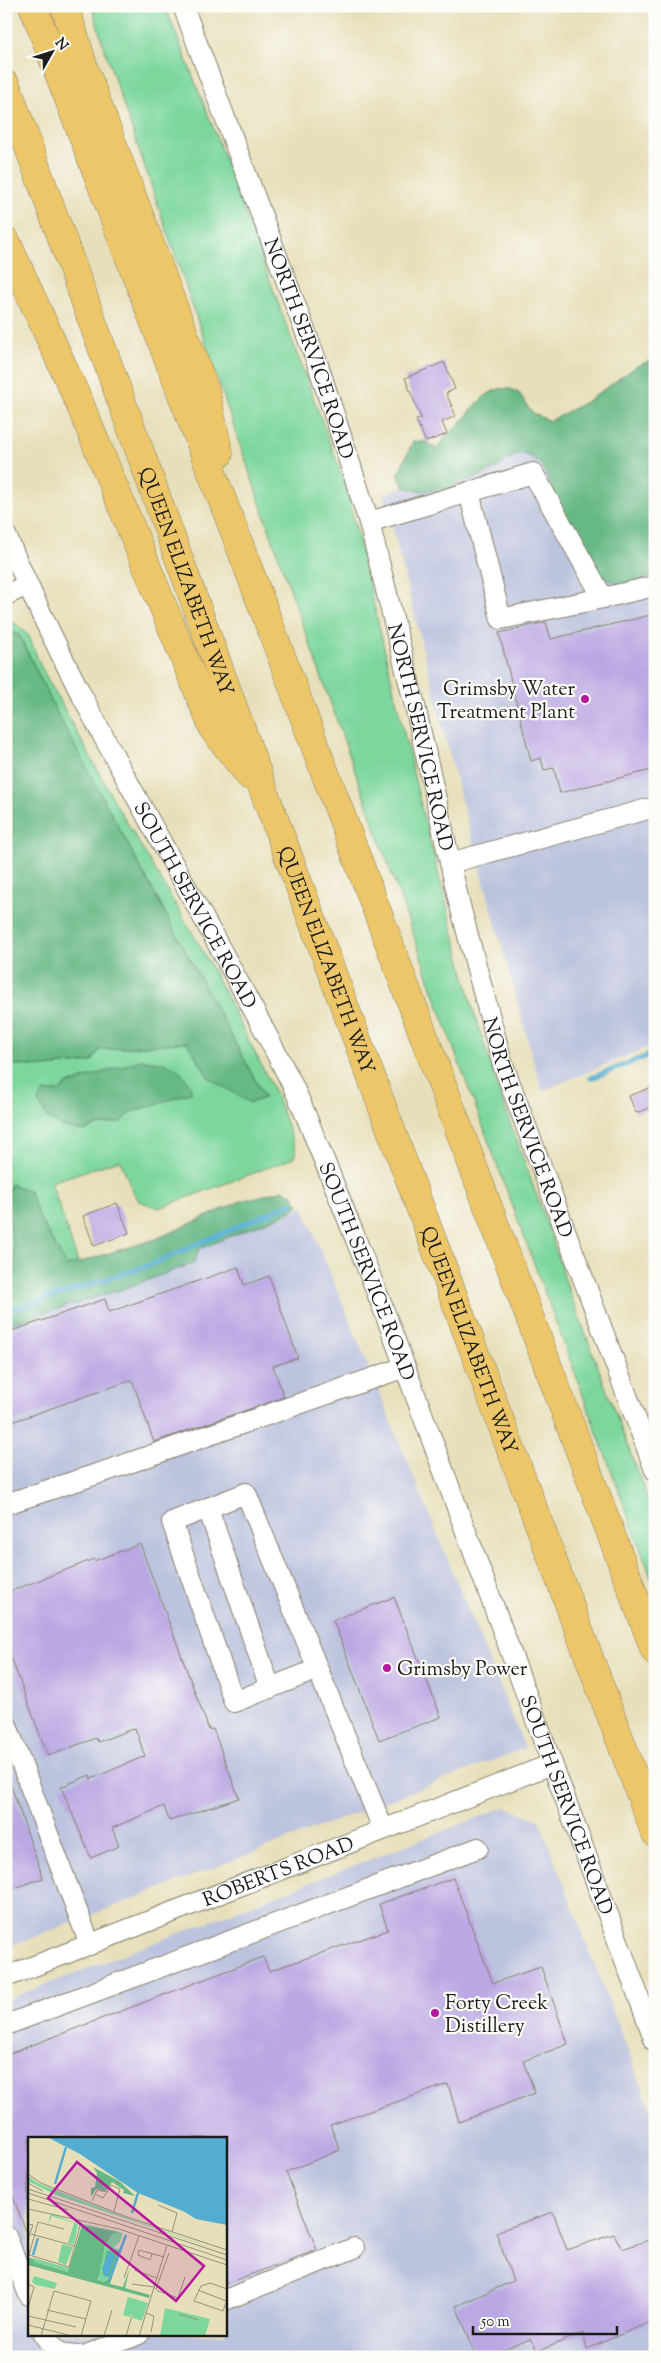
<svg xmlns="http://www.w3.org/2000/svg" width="661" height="2363" font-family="'Sorts Mill Goudy',serif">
	<rect width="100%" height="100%" fill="#fdfcf7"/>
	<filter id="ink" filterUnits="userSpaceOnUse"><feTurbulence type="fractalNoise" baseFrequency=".02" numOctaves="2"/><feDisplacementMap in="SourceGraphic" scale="10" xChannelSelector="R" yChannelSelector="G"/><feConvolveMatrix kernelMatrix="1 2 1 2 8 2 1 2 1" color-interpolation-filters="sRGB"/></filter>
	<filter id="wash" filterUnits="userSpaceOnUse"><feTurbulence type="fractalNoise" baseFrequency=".0096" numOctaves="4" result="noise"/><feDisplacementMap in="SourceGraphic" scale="20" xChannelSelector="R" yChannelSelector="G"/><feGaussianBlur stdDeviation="1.12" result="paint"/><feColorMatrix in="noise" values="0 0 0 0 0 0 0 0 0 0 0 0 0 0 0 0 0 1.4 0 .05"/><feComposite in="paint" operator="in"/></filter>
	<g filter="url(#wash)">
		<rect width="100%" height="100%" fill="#e7dfba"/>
		<g fill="#bcc3de" fill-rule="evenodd">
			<polygon points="655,407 655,1044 542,1091 461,799 384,494 468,463"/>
			<polygon points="303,1207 525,1748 6,1948 6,1302"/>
			<path d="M505 1807 539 1820 655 2121V2357H6V2000ZM29 2138H225V2334H29Z"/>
		</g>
		<g fill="#7dd79d" stroke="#4c7a5c" fill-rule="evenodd">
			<polygon points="92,6 165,6 211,122 346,486 422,810 475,1016 503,1103 551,1235 564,1277 655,1518 655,1588 454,1049 280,561 105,51"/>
			<path d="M6 620 16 624 29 636 40 665 116 804 203 951 275 1092 296 1150 294 1157 286 1161 159 1208 139 1201 133 1192 120 1160 51 1182 78 1263 67 1266 40 1219 29 1191 11 1184 6 1195V1064L44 1067 92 1062 99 1050 187 1042 209 1078 265 1098 57 713 20 636 6 631ZM141 1060 192 1092 132 1112 120 1122 96 1126 83 1131 44 1092H58L68 1084Z"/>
			<path d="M6 1209C11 1228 22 1277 6 1291Z"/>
		</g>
		<g fill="#66b884" stroke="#416a50">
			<path d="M655 359V575C612 597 598 575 578 540 570 525 561 511 554 496 543 473 550 464 521 453L508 459 496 469 446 489 420 491 404 487 398 474 413 441 426 442 437 449C445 436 447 436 457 426 473 411 490 379 516 391 523 395 525 404 530 410 535 415 544 418 550 421L589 400 637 366Z"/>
			<polygon points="6,631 19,635 57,713 265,1098 250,1103 209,1078 187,1042 99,1050 92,1062 44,1067 6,1064"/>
			<path d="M141 1060C166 1061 184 1066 192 1092L132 1112 120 1122 96 1126 83 1131 64 1127 48 1119 38 1101 44 1092H58L68 1084Z"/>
			<path d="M11 1184 29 1191 40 1219 67 1266 156 1239 241 1201 284 1190 292 1194 299 1205 290 1212 199 1249 194 1263 126 1288 6 1325C6 1315 5 1304 6 1294 7 1289 13 1283 14 1277 19 1245 0 1213 11 1184Z"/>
		</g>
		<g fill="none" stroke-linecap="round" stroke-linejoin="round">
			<g stroke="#52add0" stroke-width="5.5">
				<polyline points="591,1078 655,1053"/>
				<polyline points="6,1312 150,1265 292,1203"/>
			</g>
		</g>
		<g id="blocks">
			<g fill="#bba7e3">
				<polygon points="444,362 455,389 446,393 456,416 442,422 447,434 426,442 416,420 421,418 405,378"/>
				<polygon points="655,614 655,769 560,793 554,768 544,770 541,758 531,761 499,633 546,622 551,639"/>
				<polygon points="655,1086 655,1106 636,1113 629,1096"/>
				<polygon points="117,1203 129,1233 94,1246 83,1216"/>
				<polygon points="238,1267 244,1285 269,1276 298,1358 273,1366 284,1397 154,1442 132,1380 6,1424 6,1333 105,1299 109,1312"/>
				<polygon points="140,1544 209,1730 213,1729 239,1798 169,1821 164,1806 112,1828 119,1846 91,1858 61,1787 90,1775 91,1779 145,1756 135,1728 98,1742 96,1738 48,1756 6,1644 6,1593 94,1559 94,1561"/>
				<polygon points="394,1597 441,1717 379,1740 333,1620"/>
				<polygon points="6,1780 9,1780 43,1878 6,1891"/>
				<polygon points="453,1878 493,1983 541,1967 568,2044 523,2061 535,2093 459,2122 448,2084 330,2125 340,2150 286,2172 317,2250 225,2284 225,2138 29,2138 27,2234 6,2178 6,2055 263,1957 269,1971 388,1930 379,1904"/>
				<polygon points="553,2212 567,2250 614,2234 622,2249 655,2238 655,2320 587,2349 583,2333 538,2351 530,2339 486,2357 477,2357 456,2306 513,2281 496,2232"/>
			</g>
		</g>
	</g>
	<g filter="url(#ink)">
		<use href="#blocks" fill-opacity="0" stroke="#827e6b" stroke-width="1"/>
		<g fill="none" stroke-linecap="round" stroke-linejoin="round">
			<defs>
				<g id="minor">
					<path id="s1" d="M183 6 318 365 369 522 415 706 459 902 502 1062 655 1470"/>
					<polyline points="469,492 501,619 603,598"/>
					<polyline points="369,522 533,473 603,598 655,586"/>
					<path id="s2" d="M6 535C85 723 196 894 288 1076 299 1097 308 1121 317 1143 340 1198 361 1253 383 1308L655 2041"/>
					<polyline points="6,595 27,585"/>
					<polyline points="450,863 655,807"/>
					<polyline points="6,1504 109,1470 405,1367"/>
					<polyline points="208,1508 270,1688"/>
					<polyline points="318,1669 234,1702 172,1522 246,1493 383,1829"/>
					<polyline points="6,1723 90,1945"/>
					<path id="s3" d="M6 1977 552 1764"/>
					<polyline points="6,2025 478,1848"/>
					<polyline points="6,2236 29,2295"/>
					<polyline points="225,2300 354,2248"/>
					<polyline points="44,2334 59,2353 84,2356 139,2334"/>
				</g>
				<g id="highway">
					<polyline points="33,6 238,541 655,1651"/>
					<polyline points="65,6 84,68 206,393 219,454"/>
					<path id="s4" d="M6 85 266 797 655 1833"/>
					<polyline points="6,241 79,402 214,730 250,776"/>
				</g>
			</defs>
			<use href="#minor" stroke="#827e6b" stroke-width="22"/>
			<use href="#highway" stroke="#827e6b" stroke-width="29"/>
			<use href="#minor" stroke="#fff" stroke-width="20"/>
			<use href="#highway" stroke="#ecc669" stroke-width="28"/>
		</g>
	</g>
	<g fill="#b5179e" stroke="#fdfcf7" stroke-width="2">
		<circle cx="585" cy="699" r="5"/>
		<circle cx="387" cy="1668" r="5"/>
		<circle cx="435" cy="2013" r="5"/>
	</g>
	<g text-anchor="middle" stroke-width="4.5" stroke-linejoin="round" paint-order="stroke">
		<g font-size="20" fill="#1c1c1c" stroke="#fdfcf7">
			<text dy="7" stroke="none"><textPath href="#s1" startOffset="365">NORTH SERVICE ROAD</textPath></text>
			<text dy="7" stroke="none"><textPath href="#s4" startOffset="528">QUEEN ELIZABETH WAY</textPath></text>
			<text dy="7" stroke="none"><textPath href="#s1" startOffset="770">NORTH SERVICE ROAD</textPath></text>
			<text dy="7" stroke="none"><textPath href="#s2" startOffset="416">SOUTH SERVICE ROAD</textPath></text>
			<text dy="7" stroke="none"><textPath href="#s4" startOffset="932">QUEEN ELIZABETH WAY</textPath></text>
			<text dy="7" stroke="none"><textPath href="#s1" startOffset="1175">NORTH SERVICE ROAD</textPath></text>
			<text dy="7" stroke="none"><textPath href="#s2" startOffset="821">SOUTH SERVICE ROAD</textPath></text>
			<text dy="7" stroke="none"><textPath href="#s4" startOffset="1338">QUEEN ELIZABETH WAY</textPath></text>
			<text dy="7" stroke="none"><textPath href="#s2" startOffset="1391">SOUTH SERVICE ROAD</textPath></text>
			<text dy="7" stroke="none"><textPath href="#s3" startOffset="292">ROBERTS ROAD</textPath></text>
		</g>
		<g font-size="20" fill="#1c1c1c" stroke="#fdfcf7" text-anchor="start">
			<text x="575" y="695" text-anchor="end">Grimsby Water<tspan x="575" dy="23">Treatment Plant</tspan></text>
			<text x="397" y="1675">Grimsby Power</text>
			<text x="445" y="2009">Forty Creek<tspan x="445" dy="23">Distillery</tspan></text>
		</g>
	</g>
	<g transform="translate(28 2137)">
		<rect width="199" height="199" fill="#e7dfba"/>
		<path d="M0 39 12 47 102 82 199 116 28 58 0 44ZM24 77 50 87 46 107 40 106 46 86 24 79 20 87 22 79ZM55 87 80 92 95 96 92 105 86 110 91 113H85L90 116 89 118 78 114 74 137 82 141 81 145 71 144 70 132 77 108 84 96 91 95 55 88 41 135 5 125V121L41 131ZM34 107 45 110 38 128 30 125ZM6 139 29 146 27 152 8 148 4 145ZM100 160 120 166 114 184 105 181 104 177 102 180 95 178ZM137 171 182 182 177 199H132Z" fill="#7dd79d"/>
		<path d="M65 30 91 44 107 59 95 56 96 53 84 45 78 54 68 52 63 60V51L67 50 69 36ZM54 88 91 95 84 97 77 108 70 143 76 145 82 141 74 137 78 114 91 113 98 97 82 147 95 150 102 130 97 151 122 158 121 161 0 128V120L5 122 6 125 40 135Z" fill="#66b884"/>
		<path d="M19 0H199V88L168 82 155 74 110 56 52 17ZM81 114 87 119 80 139 77 140 74 132Z" fill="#52add0"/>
		<path fill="none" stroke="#52add0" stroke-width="2.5" d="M27 47 38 10M104 76 110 56M5 118 10 101M81 144 98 98"/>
		<path fill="none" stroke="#96917b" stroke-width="1" d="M0 37 13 46 99 80 199 113M0 46 15 54M0 52 199 118M0 56 199 123M67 57 75 61 79 55M0 62 40 73M64 64 69 53 79 55 83 48 92 52 86 74M130 68 149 76 144 95M0 72 91 92 199 128M0 87 5 88 0 102M36 92 10 85 1 118 41 130 53 85M3 97 47 109M124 117 122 123 110 118 111 113 136 120M106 133 129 141M96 141 111 99M0 147 6 150 0 171M104 147 126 150 130 154 150 161 157 140M128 152 141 116M199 152 182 146 173 149 166 164 195 174 199 163M170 153 198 164M19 173 58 182M118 176 126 179 123 195M151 177 170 183M0 179 48 190M0 188 40 198M13 199 26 154 63 164 53 199M76 199 84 173M98 199 104 179M111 199 139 108"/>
		<path fill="#b5179e" fill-opacity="0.15" stroke="#b5179e" stroke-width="2.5" d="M49 25 176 129 148 164 20 61Z"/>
		<rect width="199" height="199" fill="none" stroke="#1c1c1c" stroke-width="2.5"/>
	</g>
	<rect width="661" height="2363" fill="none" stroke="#fdfcf7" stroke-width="25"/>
	<g transform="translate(52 52) rotate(51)" stroke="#fdfcf7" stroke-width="4" paint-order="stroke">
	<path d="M0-4L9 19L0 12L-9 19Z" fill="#1c1c1c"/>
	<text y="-8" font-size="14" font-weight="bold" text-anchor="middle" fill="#1c1c1c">N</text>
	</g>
	<path d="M473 2326v8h144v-8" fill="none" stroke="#1c1c1c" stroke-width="2.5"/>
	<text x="481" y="2326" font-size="15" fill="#1c1c1c" stroke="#fdfcf7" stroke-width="4" paint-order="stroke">50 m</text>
</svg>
